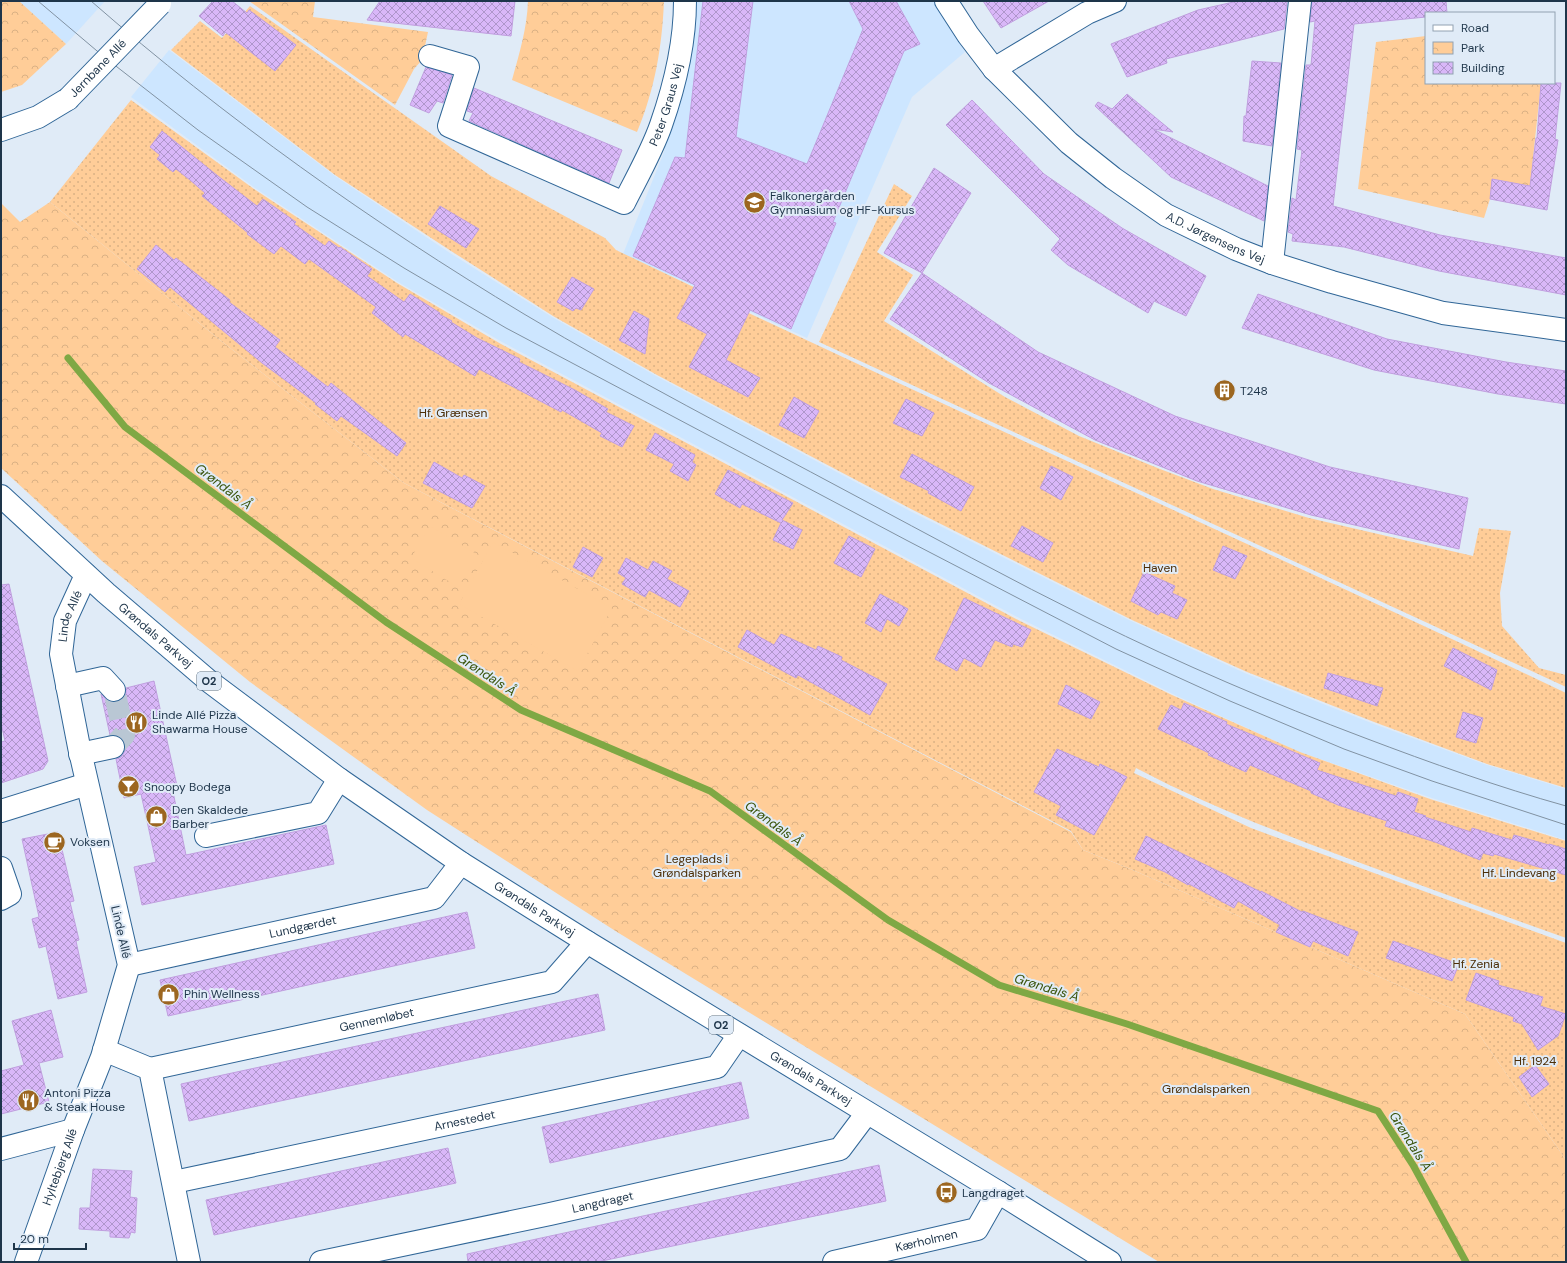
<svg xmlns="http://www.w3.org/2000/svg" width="1567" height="1263" font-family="'DM Sans',sans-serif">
	<defs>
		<pattern id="park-crowns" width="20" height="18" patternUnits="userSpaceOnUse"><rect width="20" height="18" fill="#ffcd98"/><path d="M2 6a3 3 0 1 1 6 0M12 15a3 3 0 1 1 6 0" fill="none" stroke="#dab184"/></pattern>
		<pattern id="garden-dots" width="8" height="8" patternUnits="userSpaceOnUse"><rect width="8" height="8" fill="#ffcd98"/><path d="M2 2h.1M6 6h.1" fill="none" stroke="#dab184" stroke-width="1.8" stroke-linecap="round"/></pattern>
		<pattern id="building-cross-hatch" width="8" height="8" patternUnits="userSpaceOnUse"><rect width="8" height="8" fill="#d9b7f8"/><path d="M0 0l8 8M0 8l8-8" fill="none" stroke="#af96cb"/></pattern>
	</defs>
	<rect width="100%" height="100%" fill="#e0ebf7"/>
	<g fill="#cde6ff">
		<polygon points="19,1 105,1 66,44"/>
		<polygon points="690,1 933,1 965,52 912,97 807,338 623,254 664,152 679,86"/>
		<polygon points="169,50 335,176 450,253 552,317 656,376 910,511 1131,621 1247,674 1374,724 1487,765 1566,789 1566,840 1432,798 1297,751 1175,695 1021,619 502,342 398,282 255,188 131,97"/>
	</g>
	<g fill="url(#park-crowns)">
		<polygon points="1,1 19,1 66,44 22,85 1,92"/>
		<polygon points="249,1 315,1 313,17 428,32 422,60 414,69 395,105"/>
		<path d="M528 1H664C662 47 655 89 637 132L512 80C519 54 527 29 528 1Z"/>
		<polygon points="1426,36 1426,83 1541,83 1530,186 1492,179 1490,199 1484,218 1358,189 1376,42"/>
		<polygon points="50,202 225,344 404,483 1071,832 1083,850 1128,868 1465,1014 1566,1160 1566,1262 1159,1262 617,932 427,810 250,682 102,561 1,468 1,203 20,222"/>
	</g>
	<g fill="url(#garden-dots)">
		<path d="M250 6 491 176 605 238 616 250C931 401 1250 543 1566 693V788L1487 764 1374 722 1247 672 1132 620 911 509 657 375 553 316 451 251 335 175 171 50 200 21 222 38Z"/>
		<path d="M131 100 254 189 397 283 501 344 1020 621 1172 695 1300 752 1430 799 1566 841V938C1493 912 1420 885 1347 858 1275 831 1204 804 1136 768L1134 773 1251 828 1566 943V1160L1465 1014 1128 868 1083 850 1071 831 404 483 225 344 50 202Z"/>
		<polygon points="894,184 912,196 877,252 913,275 884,321 1005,397 1079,436 1160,469 1213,489 1309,518 1473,556 1479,528 1511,531 1500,593 1502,626 1539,668 1566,675 1566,687 819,342"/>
	</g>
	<g fill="#ffcd98">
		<polygon points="430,526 478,555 458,587 411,558"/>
		<polygon points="493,542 612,608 578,671 459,604"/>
	</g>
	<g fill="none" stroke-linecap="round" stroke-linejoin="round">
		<polyline stroke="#7fa844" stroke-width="7" points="68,358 125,427 386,622 521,710 710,791 888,920 999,985 1127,1024 1378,1111 1413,1165 1466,1262"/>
	</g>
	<g fill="url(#building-cross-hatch)" stroke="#c09fdf">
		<polygon points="213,1 232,1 247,13 249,10 296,45 275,71 225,32 223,36 199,16"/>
		<polygon points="380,1 515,1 511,36 367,20"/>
		<polygon points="703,1 753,1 736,137 807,164 863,29 849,1 896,1 920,44 904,51 833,222 836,223 791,329 750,310 726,360 760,378 748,397 689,367 707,334 677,318 695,285 633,256 675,157 685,158"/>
		<polygon points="983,1 1049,1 1001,28"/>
		<polygon points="1238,1 1287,1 1284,29 1166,59 1167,63 1127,77 1111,44 1198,10"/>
		<polygon points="1312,1 1446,1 1447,13 1426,13 1426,17 1354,24 1333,206 1440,235 1566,258 1566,295 1439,271 1344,247 1292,241 1293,234 1288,232 1292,198 1296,200 1302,150 1297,149 1306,65 1311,65 1315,21 1310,22"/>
		<polygon points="1252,61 1281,63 1272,146 1243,141 1244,116 1246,116"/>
		<polygon points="426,67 452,75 443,103 437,101 429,113 410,105"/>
		<polygon points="1541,83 1561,83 1555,139 1558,140 1547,210 1490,199 1492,179 1530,186 1536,138 1537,138"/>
		<polygon points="474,88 622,150 609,183 469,121 473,113 467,111"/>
		<polygon points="1127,94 1173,132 1153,129 1268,186 1264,221 1171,177 1095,106 1098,102 1112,109"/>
		<polygon points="972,100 1044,174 1122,228 1206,276 1186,316 1154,301 1148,313 1068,265 1051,250 1060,239 946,125"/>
		<polygon points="162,131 218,176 257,206 263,199 296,222 294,224 325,246 329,241 339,248 340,247 372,269 367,276 404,302 410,294 440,313 439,314 452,321 451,322 477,338 520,359 519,362 575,390 608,409 606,412 634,426 622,447 600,436 602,433 562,410 561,412 479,369 475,376 405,334 403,337 372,313 376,307 309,259 305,264 281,246 274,254 247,234 248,233 202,196 205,193 190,180 176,169 173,172 157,159 160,155 150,147"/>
		<polygon points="934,168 971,193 922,273 884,253"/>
		<polygon points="440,206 479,229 466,248 428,224"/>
		<polygon points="156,245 174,260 176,258 230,300 229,302 280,340 275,347 328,387 331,383 406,443 397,456 341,416 337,421 315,404 316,403 262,363 170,287 165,292 137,269"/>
		<polygon points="922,273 1038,352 1175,416 1330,467 1468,498 1459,549 1311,515 1197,481 1095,440 989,383 890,319"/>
		<polygon points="572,277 594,289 581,310 576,308 573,311 557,302"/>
		<polygon points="1258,294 1387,339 1506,362 1566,371 1566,404 1498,394 1374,370 1242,328"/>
		<polygon points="634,311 649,319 645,354 619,340"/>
		<polygon points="794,397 819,411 804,438 779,425"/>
		<polygon points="906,399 934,413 922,436 893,423"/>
		<polygon points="655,433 695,455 692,462 696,465 688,481 670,471 674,464 646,450"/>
		<polygon points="912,454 974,487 961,511 928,493 929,491 900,477"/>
		<polygon points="434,462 462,478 464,475 485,486 472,508 423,483"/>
		<polygon points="1051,466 1073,477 1061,500 1040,488"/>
		<polygon points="728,470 793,503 782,520 802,530 793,549 773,540 781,523 742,504 740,508 715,494"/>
		<polygon points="1022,526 1053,543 1043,562 1011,546"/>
		<polygon points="849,536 875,549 861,577 834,563"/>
		<polygon points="1223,546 1247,556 1235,579 1213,570"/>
		<polygon points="583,547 603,558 592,577 573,567"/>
		<polygon points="626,558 648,570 653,561 672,571 667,579 689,591 680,607 649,590 645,597 622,584 626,578 618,573"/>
		<polygon points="1144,572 1175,586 1172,593 1187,600 1177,619 1161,612 1158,615 1131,601"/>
		<polygon points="9,584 48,761 43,769 1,783 1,742 5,741 1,723 1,585"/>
		<polygon points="880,594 908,609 899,626 887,619 881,632 865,623"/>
		<polygon points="964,598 1031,630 1022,647 1013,644 1012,647 995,640 981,667 964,658 957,671 935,659"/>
		<polygon points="747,630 774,645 781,634 816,650 818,646 842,657 841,660 887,684 870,715 798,675 796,678 738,647"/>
		<polygon points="1453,648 1497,670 1491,690 1444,666"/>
		<polygon points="1328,673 1383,688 1377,706 1324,688"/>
		<polygon points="154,681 177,786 172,787 186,855 326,825 334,864 142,905 134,867 156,862 141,794 124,798 116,759 121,757 125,751 125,744 122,738 117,735 110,735 101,694 110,702 117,702 122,699 126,694 126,688"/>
		<polygon points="1066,685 1100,702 1091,719 1058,704"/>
		<polygon points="1184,703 1227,722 1226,724 1320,763 1317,770 1396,796 1398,792 1418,799 1414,812 1426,816 1425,817 1471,832 1472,828 1512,840 1514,835 1549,845 1549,844 1566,849 1566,875 1494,854 1493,856 1483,853 1480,860 1435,842 1385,826 1387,821 1338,805 1311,793 1311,791 1250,765 1246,772 1208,755 1209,753 1158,729 1171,705 1181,710"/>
		<polygon points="1463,712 1483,718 1476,743 1456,737"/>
		<polygon points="1057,749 1099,767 1100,764 1127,777 1094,835 1056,815 1061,806 1034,792"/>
		<polygon points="58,832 74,901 70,902 79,940 76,941 87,992 58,999 46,946 39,948 32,919 39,917 22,839"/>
		<polygon points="1146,836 1261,892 1261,891 1302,912 1303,911 1358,932 1348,956 1313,941 1310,947 1276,932 1280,925 1238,901 1234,908 1189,884 1188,885 1165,872 1135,859"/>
		<polygon points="467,912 475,948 168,1016 160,980"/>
		<polygon points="1393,941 1459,964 1452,981 1386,958"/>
		<polygon points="1476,973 1499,981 1498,985 1543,997 1540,1006 1566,1014 1558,1036 1538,1050 1522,1024 1513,1021 1514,1017 1466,1000"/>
		<polygon points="598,994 605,1030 189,1121 181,1084"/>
		<polygon points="51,1010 63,1057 39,1063 49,1102 1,1114 1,1071 24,1065 12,1021"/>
		<polygon points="1535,1065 1549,1084 1532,1097 1519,1077"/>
		<polygon points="741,1082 749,1118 550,1163 542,1127"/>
		<polygon points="448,1148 456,1183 214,1235 206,1200"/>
		<polygon points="879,1165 886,1201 597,1262 468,1262 467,1254"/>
		<polygon points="93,1169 132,1171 130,1197 137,1198 135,1233 131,1232 129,1238 110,1237 110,1231 79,1229 80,1208 90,1208"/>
	</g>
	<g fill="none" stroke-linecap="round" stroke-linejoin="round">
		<polyline stroke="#b9c7d4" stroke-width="22" stroke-dasharray="22 11" stroke-linecap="butt" points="113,747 124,735 114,690"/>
		<defs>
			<g id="minor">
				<path id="s1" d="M946 1 968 35 994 69 1069 143 1113 178 1166 215 1236 249 1272 263 1332 282 1443 313 1566 330"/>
				<path id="s2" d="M430 56 468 67 449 126 624 203C637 177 652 151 661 125 675 85 685 43 685 1"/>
				<polyline points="994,69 1087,13 1115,1"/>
				<polyline points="1,130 38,117 68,99"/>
				<polyline points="1272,263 1300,1"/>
				<polyline points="67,686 103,678 114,690"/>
				<polyline points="80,754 113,747"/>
				<polyline points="1,811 87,784"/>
				<polyline points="206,836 318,813 339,779"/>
				<polyline points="1,868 10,894 1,899"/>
				<path id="s3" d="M129 965 434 898 461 863"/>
				<polyline points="104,1050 150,1069 189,1262"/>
				<path id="s4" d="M150 1069 552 982 587 942"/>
				<polyline points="1,1149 73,1130"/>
				<path id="s5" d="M174 1182 717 1067 739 1035"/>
				<path id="s6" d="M26 1262 73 1130 102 1057 129 965 79 747 61 654 65 621 86 575"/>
				<path id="s7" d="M321 1262 550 1214 840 1149 867 1113"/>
				<path id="s8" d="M834 1262 977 1229 998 1192"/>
			</g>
			<g id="major">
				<path id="s9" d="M1 496 106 593 210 682 339 779 461 863 587 942 998 1192 1110 1262"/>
			</g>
		</defs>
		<use href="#minor" stroke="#306697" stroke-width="24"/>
		<use href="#major" stroke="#306697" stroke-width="24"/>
		<use href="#minor" stroke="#fff" stroke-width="22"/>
		<use href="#major" stroke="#fff" stroke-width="22"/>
		<g stroke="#8192a2" stroke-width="1">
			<polyline points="38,1 103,56 198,130 307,207 404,268 506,328 908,541 1116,649 1230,701 1344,749 1432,781 1566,825"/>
			<path d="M91 1C225 118 371 222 524 314 631 378 742 435 852 494 931 536 1011 580 1092 620 1181 664 1272 703 1365 738 1431 763 1498 787 1566 806"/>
		</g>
		<defs>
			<g id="minor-bridge">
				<path id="s10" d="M68 99 160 4"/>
			</g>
		</defs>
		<use href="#minor-bridge" stroke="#306697" stroke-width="24" stroke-linecap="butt"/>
		<use href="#minor-bridge" stroke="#fff" stroke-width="22"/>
	</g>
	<defs>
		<symbol id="school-disc" viewBox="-11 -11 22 22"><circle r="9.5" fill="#9c6620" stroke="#e0ebf7"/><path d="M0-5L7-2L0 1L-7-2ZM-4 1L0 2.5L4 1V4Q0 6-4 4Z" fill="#fff"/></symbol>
		<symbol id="building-disc" viewBox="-11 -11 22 22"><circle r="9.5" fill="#9c6620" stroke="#e0ebf7"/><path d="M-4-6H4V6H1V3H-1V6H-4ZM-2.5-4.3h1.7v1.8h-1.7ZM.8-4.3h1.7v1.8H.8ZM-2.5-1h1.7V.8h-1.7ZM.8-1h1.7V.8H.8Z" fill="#fff"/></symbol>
		<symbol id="restaurant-disc" viewBox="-11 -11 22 22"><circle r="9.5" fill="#9c6620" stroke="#e0ebf7"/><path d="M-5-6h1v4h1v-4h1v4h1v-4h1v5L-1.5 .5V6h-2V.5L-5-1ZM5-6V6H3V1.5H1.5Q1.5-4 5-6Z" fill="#fff"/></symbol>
		<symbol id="bar-disc" viewBox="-11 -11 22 22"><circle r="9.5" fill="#9c6620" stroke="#e0ebf7"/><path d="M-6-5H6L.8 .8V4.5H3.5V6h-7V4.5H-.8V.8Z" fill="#fff"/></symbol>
		<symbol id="shop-disc" viewBox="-11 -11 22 22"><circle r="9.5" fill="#9c6620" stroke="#e0ebf7"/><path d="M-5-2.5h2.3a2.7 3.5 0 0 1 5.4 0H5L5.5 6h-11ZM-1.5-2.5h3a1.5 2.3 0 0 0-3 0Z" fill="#fff"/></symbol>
		<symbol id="cafe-disc" viewBox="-11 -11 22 22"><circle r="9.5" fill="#9c6620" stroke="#e0ebf7"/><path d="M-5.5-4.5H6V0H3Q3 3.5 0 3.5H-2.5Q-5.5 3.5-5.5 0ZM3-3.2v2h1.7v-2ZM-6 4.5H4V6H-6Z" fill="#fff"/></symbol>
		<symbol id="bus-disc" viewBox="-11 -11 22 22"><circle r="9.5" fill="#9c6620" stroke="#e0ebf7"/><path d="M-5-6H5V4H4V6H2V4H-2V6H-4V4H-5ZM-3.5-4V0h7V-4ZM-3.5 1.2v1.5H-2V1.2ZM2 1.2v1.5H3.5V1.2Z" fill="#fff"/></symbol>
	</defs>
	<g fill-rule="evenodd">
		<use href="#school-disc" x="742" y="190" width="25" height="25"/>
		<use href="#building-disc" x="1212" y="378" width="25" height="25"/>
		<use href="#restaurant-disc" x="124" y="710" width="25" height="25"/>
		<use href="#bar-disc" x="116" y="774" width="25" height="25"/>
		<use href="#shop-disc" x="144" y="804" width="25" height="25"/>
		<use href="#cafe-disc" x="42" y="830" width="25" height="25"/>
		<use href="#shop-disc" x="156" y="982" width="25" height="25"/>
		<use href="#restaurant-disc" x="16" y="1088" width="25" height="25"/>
		<use href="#bus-disc" x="934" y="1180" width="25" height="25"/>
	</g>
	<g text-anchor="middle" stroke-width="4" stroke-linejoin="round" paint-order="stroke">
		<g fill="#e0ebf7" stroke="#586c7e" stroke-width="1">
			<rect x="197" y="672" width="24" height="18" rx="3"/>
			<rect x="709" y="1016" width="24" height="18" rx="3"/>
		</g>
		<g font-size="11" font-weight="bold" fill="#1e354a">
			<text x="209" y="685">O2</text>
			<text x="721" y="1029">O2</text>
		</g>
		<g font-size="12" fill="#1e354a" stroke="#e0ebf7">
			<text dy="4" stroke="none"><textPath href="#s10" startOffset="43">Jernbane Allé</textPath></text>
			<text dy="4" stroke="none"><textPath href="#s2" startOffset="400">Peter Graus Vej</textPath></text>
			<text dy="4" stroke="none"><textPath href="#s1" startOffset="364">A.D. Jørgensens Vej</textPath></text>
			<text dy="4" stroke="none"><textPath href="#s6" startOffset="672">Linde Allé</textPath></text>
			<text dy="4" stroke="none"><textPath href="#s9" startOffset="208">Grøndals Parkvej</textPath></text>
			<text dy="4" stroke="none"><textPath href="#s9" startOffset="676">Grøndals Parkvej</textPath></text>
			<text dy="4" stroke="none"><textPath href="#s3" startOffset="178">Lundgærdet</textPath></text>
			<text transform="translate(121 932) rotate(77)" y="4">Linde Allé</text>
			<text dy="4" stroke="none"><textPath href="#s4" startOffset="232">Gennemløbet</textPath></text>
			<text dy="4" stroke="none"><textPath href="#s9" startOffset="1000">Grøndals Parkvej</textPath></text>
			<text dy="4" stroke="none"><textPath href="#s5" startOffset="297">Arnestedet</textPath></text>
			<text dy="4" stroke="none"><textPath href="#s6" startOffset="101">Hyltebjerg Allé</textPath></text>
			<text dy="4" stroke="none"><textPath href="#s7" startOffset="288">Langdraget</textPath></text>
			<text dy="4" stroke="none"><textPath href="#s8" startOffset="95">Kærholmen</textPath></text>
		</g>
		<g font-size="12" fill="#1e354a" stroke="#e0ebf7" text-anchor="start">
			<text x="770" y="200">Falkonergården<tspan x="770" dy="14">Gymnasium og HF-Kursus</tspan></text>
			<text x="1240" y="395">T248</text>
			<text x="152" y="719">Linde Allé Pizza<tspan x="152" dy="14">Shawarma House</tspan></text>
			<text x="144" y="791">Snoopy Bodega</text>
			<text x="172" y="814">Den Skaldede<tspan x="172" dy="14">Barber</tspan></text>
			<text x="70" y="846">Voksen</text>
			<text x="184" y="998">Phin Wellness</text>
			<text x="44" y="1097">Antoni Pizza<tspan x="44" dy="14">&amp; Steak House</tspan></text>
			<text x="962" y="1197">Langdraget</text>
		</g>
		<g font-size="12" fill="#4c2e07" stroke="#e0ebf7">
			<text x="453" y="417">Hf. Grænsen</text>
			<text x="1160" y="572">Haven</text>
			<text x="697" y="863">Legeplads i<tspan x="697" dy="14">Grøndalsparken</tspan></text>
			<text x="1519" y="877">Hf. Lindevang</text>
			<text x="1476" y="968">Hf. Zenia</text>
			<text x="1535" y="1065">Hf. 1924</text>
			<text x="1206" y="1093">Grøndalsparken</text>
		</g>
		<g font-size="13" font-style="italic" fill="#39530a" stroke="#e0ebf7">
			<text transform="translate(224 486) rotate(37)" y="5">Grøndals Å</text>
			<text transform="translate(487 674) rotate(33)" y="5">Grøndals Å</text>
			<text transform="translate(774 823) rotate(36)" y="5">Grøndals Å</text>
			<text transform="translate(1047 987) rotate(17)" y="5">Grøndals Å</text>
			<text transform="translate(1411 1141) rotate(58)" y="5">Grøndals Å</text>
		</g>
	</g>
	<rect width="1567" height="1263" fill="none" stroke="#1e354a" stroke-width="4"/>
	<rect x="1425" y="12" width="130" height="72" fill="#e0ebf7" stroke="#92a2b2"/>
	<rect x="1433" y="25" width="20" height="6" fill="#ffffff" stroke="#92a2b2"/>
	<text x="1461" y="32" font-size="12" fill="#1e354a">Road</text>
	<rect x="1433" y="42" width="20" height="12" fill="url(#park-crowns)" stroke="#92a2b2"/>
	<text x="1461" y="52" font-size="12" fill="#1e354a">Park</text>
	<rect x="1433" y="62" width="20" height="12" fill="url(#building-cross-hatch)" stroke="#92a2b2"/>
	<text x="1461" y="72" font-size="12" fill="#1e354a">Building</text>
	<path d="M14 1243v6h72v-6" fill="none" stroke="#1e354a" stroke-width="2"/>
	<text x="20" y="1243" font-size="12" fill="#1e354a" stroke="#e0ebf7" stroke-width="3" paint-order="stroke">20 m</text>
</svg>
